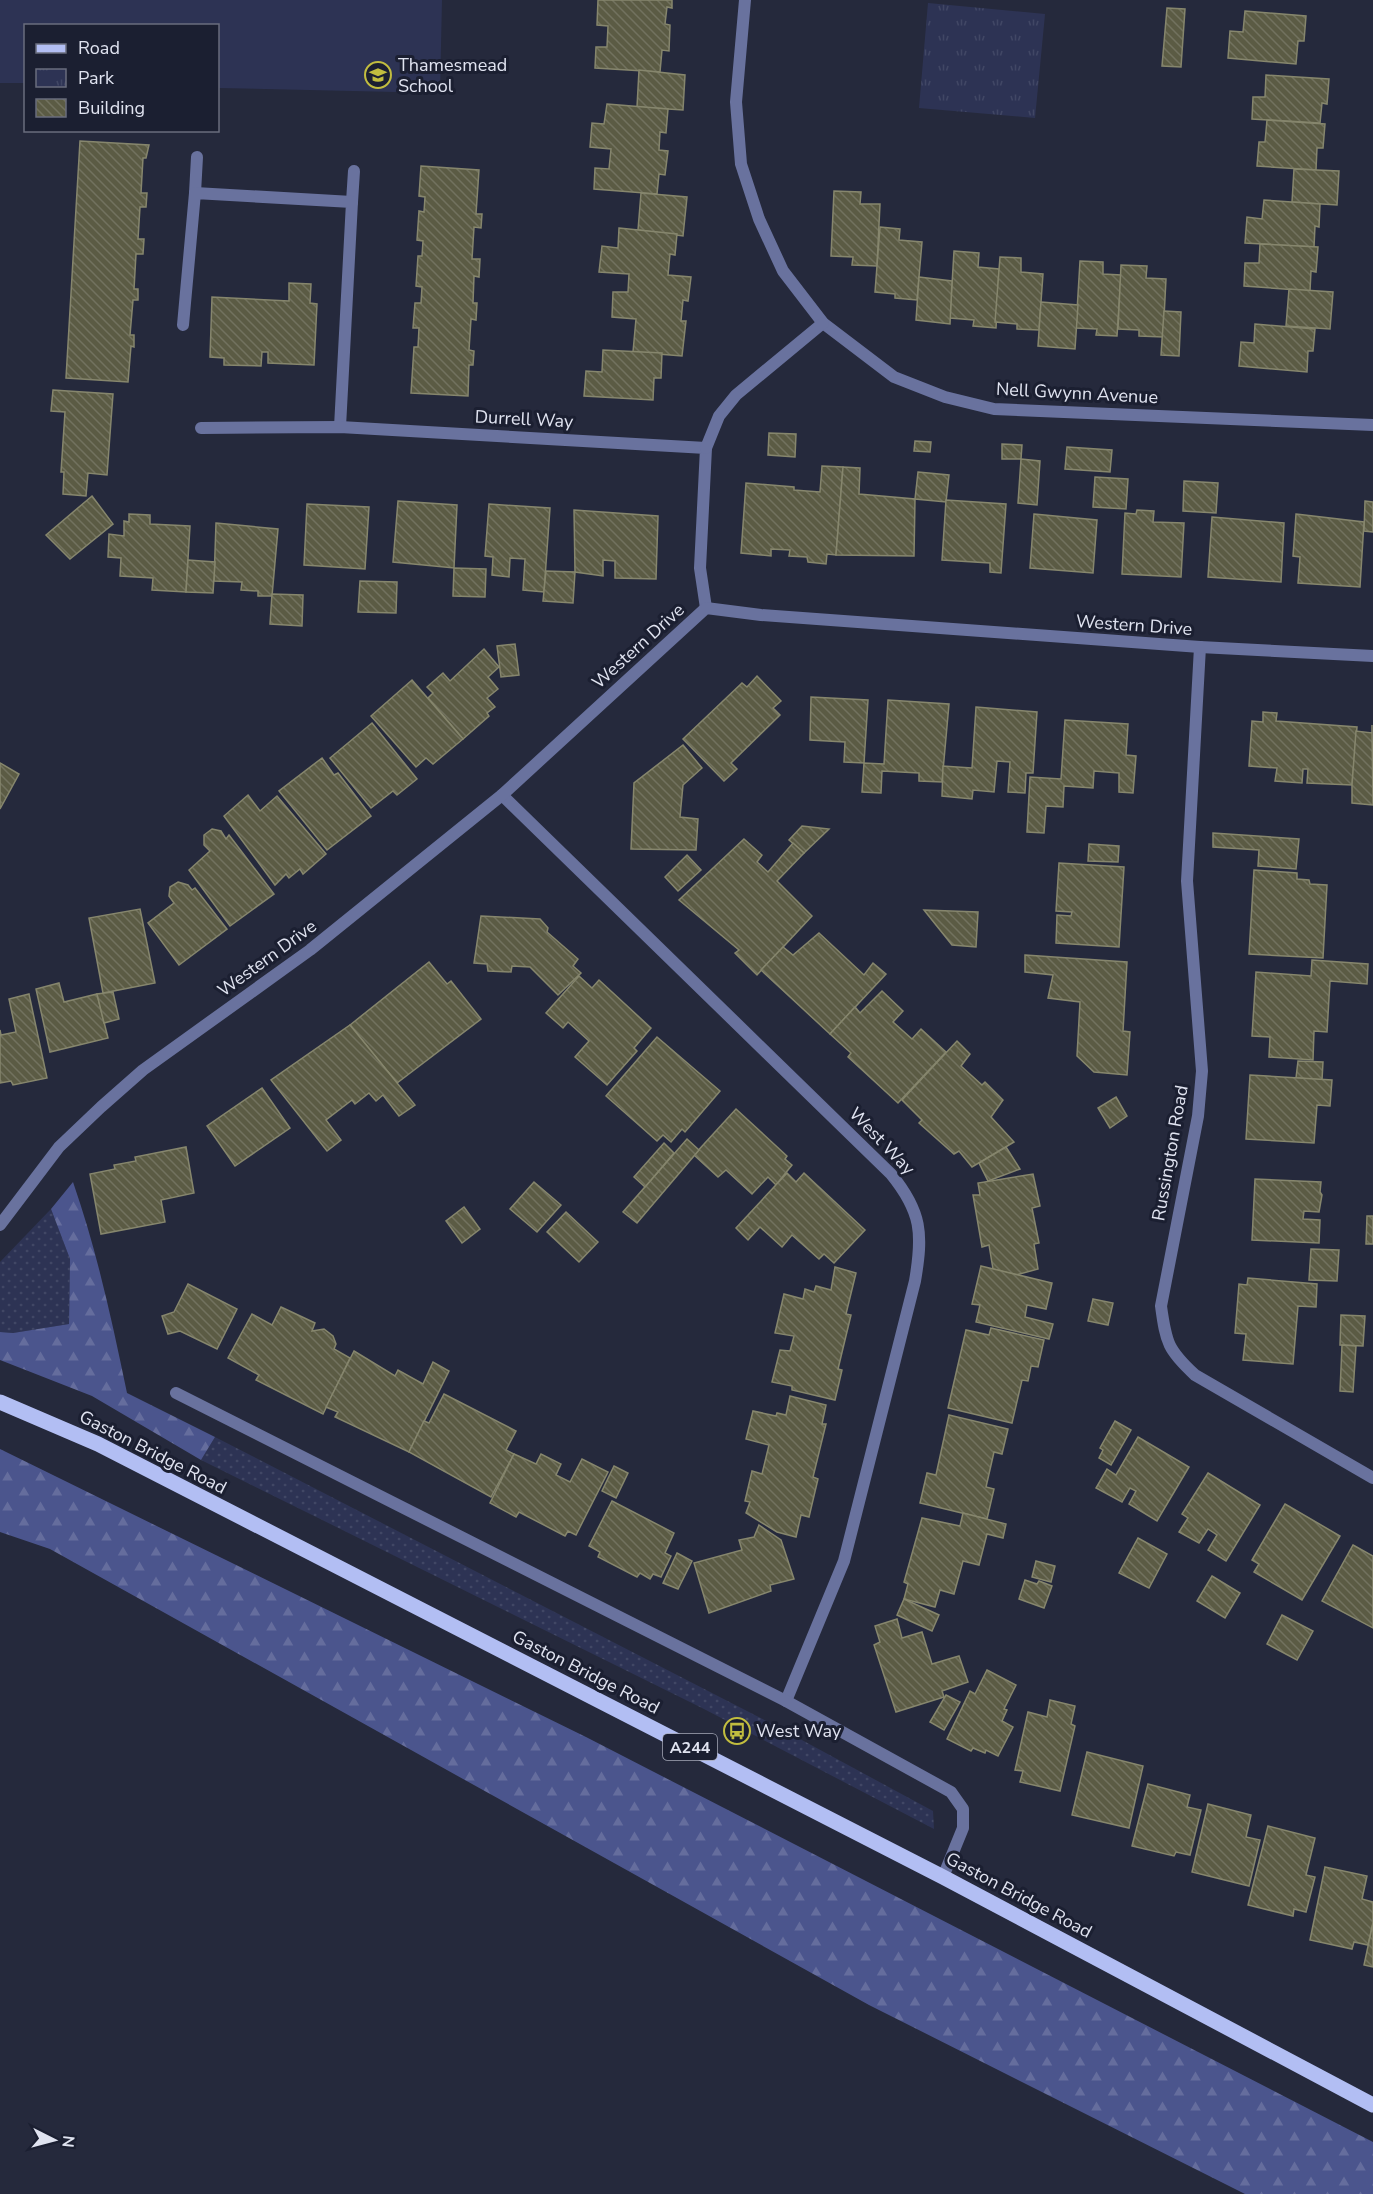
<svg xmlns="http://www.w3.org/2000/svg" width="1373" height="2194" font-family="'Nunito Sans',sans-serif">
	<defs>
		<pattern id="grass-dots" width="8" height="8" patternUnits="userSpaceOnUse" patternTransform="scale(1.5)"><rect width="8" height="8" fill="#2d3354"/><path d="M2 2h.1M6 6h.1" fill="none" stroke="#414765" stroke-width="1.8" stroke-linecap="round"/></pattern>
		<pattern id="forest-firs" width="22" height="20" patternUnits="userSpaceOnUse" patternTransform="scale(1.5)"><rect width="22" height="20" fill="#4b558d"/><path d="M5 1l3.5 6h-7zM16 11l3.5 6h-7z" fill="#656d9d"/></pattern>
		<pattern id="park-tufts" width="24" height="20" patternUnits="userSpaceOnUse" patternTransform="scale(1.5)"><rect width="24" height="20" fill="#2d3354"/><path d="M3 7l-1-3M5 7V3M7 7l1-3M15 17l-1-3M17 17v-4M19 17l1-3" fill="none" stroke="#414765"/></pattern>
		<pattern id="building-back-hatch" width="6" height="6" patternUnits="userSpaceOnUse" patternTransform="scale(1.5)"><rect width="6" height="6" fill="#5b5b44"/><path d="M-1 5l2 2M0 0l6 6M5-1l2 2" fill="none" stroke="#72725f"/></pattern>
	</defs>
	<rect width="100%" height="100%" fill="#25293c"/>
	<g fill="url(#grass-dots)">
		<polygon points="51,1209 70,1259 69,1324 13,1333 0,1332 0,1262"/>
		<polygon points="215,1437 776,1726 933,1811 934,1829 702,1708 201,1460"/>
	</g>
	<g fill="url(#forest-firs)">
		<path d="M73 1182C97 1251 112 1321 127 1393L215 1437 201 1460 92 1396 0 1360V1332L13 1333 69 1324 70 1259 51 1209Z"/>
		<polygon points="0,1449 586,1737 1373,2142 1373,2194 1245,2194 869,2005 50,1549 0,1532"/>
	</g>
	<polygon fill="url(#park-tufts)" points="928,3 1045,14 1035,118 919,108"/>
	<polygon fill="#2d3354" points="0,0 442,0 440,93 218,88 218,26 26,26 25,83 0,83"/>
	<g fill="url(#building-back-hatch)" stroke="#86866d" stroke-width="1.5">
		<polygon points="598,0 672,0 672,8 667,7 665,24 670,25 669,51 662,50 660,72 595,68 596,47 607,47 608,26 597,25"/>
		<polygon points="1167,8 1185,9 1181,67 1162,66"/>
		<polygon points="1245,11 1306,16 1304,41 1298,41 1296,64 1228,58 1230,31 1243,32"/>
		<polygon points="639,70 685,75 683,110 637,107"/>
		<polygon points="1266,75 1329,79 1327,104 1322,103 1320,123 1252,119 1253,97 1265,97"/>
		<polygon points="607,104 668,109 666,133 660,132 659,150 668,151 665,175 659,174 657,194 594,189 595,168 609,169 611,149 590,147 592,123 604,124"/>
		<polygon points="1267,120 1325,124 1323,148 1317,148 1316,170 1257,166 1259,142 1265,142"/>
		<polygon points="80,141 149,145 146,158 143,158 141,193 147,193 146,207 140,207 138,239 144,239 143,254 136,254 134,289 138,289 138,300 133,300 130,335 134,335 134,347 131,346 128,382 66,378"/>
		<polygon points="421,166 479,170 476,214 482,214 481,228 474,227 472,259 480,259 479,277 474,276 473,303 477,303 476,320 471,319 469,350 474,351 473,365 469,365 468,396 411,393 414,347 418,347 419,328 413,328 415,303 421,303 422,287 416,286 418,256 422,256 423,241 417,240 419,211 424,212 425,197 419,196"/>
		<polygon points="1294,169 1339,171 1337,205 1292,202"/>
		<polygon points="834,191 861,192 860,204 880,204 877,266 852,265 853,257 831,256"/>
		<polygon points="641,193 687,197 683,236 638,230"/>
		<polygon points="1264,200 1320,204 1319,227 1315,226 1314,247 1245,243 1247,217 1262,219"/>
		<polygon points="880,227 900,229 899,240 922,242 917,300 895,298 895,294 875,292"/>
		<polygon points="619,228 677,234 675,255 670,254 668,275 691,277 688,301 683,300 681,321 686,321 682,356 633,352 636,319 612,317 613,292 628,292 629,274 599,272 602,246 618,248"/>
		<polygon points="1260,244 1318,247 1316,272 1311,271 1310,291 1244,286 1245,263 1259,263"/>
		<polygon points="954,251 979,253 978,267 999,269 996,328 973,326 974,320 950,318"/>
		<polygon points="1000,257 1021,258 1021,272 1043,274 1039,330 1017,329 1017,324 995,322"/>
		<polygon points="1080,261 1103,262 1103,274 1121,275 1117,336 1096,335 1097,329 1076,328"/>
		<polygon points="1121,265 1147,266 1146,278 1166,279 1163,337 1139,336 1139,330 1118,329"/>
		<polygon points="919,277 952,281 950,324 916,320"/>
		<polygon points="289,283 311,284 310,303 317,304 314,365 268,363 268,352 262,352 261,366 224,365 224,358 210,357 212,297 289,301"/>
		<polygon points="1289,289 1333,292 1330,329 1286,326"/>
		<polygon points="1041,302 1078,305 1075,349 1038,346"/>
		<polygon points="1164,311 1181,312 1179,356 1161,355"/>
		<polygon points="1255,324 1315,329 1313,351 1308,351 1307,372 1239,366 1241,342 1254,343"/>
		<polygon points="603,350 662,353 661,378 654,378 653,400 584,396 586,371 602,372"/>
		<polygon points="53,390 113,394 107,475 88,473 86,496 63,494 64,472 61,472 65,412 51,411"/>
		<polygon points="769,433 796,434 795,457 768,455"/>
		<polygon points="915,441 931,442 930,452 914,451"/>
		<polygon points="1002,444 1022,445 1021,459 1002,459"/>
		<polygon points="1067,447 1112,450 1110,472 1065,469"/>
		<polygon points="1021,459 1040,461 1037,505 1018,503"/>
		<polygon points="822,466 843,467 836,555 827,554 826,564 808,562 807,557 789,556 790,550 771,549 771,556 741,553 746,483 794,487 794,490 820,492"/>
		<polygon points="843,467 860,468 859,494 915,499 914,556 836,555"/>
		<polygon points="918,472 949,475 946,502 915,499"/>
		<polygon points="1095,477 1128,479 1126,509 1093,507"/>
		<polygon points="1184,481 1218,483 1216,513 1183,511"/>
		<polygon points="92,496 113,524 70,559 46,535"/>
		<polygon points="946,500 1006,504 1001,573 990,572 990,563 942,560"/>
		<polygon points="398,501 457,505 454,568 393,562"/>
		<polygon points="1365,501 1373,502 1373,532 1364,531"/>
		<polygon points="307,504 369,507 365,569 304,565"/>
		<polygon points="489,504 550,508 544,592 523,590 525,559 510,558 509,577 492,575 493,557 485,556"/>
		<polygon points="574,510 658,516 656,579 615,578 615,561 603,560 603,576 575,572"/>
		<polygon points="1137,510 1154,511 1153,522 1184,523 1181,577 1122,574 1125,513 1136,514"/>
		<polygon points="129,514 150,515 150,524 190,526 186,592 152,590 153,578 120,576 121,558 108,557 109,534 124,536 124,521 129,522"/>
		<polygon points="1034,514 1097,520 1093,573 1030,568"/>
		<polygon points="1296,514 1364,522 1360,587 1298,583 1300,557 1293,556"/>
		<polygon points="1212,517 1284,523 1281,582 1208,577"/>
		<polygon points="216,523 278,529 272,596 258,596 258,591 241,590 242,582 214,581"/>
		<polygon points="188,560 215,562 213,593 186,592"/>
		<polygon points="454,568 486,569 485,597 453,596"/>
		<polygon points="546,571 575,572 573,603 543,601"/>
		<polygon points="360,581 397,582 396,613 358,612"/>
		<polygon points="272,594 303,595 302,626 270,624"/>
		<polygon points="515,644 519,675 501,677 497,646"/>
		<polygon points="484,649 499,667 488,677 498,689 487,698 495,707 487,713 489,716 463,739 428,698 433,693 427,687 443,673 450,681"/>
		<polygon points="757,676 781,701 773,708 780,715 731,763 737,769 724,781 683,739 742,683 747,687"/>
		<polygon points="412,680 463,739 433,764 426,758 416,767 371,716"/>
		<polygon points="811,697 868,700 864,763 844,762 845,742 810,740"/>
		<polygon points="888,700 949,704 942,782 919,781 919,773 882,771 881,793 862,792 864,763 884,764"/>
		<polygon points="976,707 1037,712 1033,773 1026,773 1025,793 1008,792 1010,762 997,761 994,792 973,790 972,799 942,796 943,766 972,768"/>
		<polygon points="1263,712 1277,713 1276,721 1357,727 1352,785 1307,783 1308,769 1303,769 1302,783 1275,781 1277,768 1249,766 1252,721 1263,722"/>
		<polygon points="1065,720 1128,724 1126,755 1136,756 1133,793 1119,792 1119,773 1094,771 1093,788 1064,786 1063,807 1046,806 1044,833 1027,832 1030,777 1061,779"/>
		<polygon points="372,723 417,779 397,795 393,791 371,808 330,758"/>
		<polygon points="1372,725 1373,805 1352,803 1352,785 1356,731 1372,733"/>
		<polygon points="683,745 702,768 683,785 680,817 698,819 696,850 631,849 634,783"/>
		<polygon points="322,758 334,775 338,773 371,816 327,850 279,791"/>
		<polygon points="0,763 19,774 0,809"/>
		<polygon points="248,795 260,811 277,796 326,854 303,874 300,869 289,878 286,874 275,885 224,816"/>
		<polygon points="802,826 829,829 804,853 789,840"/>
		<polygon points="212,829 221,831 226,839 229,835 274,894 230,926 189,870 210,851 204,845 204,835"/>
		<polygon points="1213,833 1299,839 1296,869 1258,866 1259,850 1213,847"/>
		<polygon points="744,839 762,855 757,862 768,872 793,843 804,853 777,881 812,916 757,975 735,953 739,950 679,900"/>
		<polygon points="1089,844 1119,846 1118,862 1088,861"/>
		<polygon points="687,855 701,870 678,891 665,877"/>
		<polygon points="1059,863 1124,867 1119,947 1056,943 1057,915 1071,916 1072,912 1056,911"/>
		<polygon points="1254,870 1297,873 1297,879 1309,880 1310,884 1327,885 1323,958 1249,954"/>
		<polygon points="178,882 188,885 192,890 195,888 227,929 179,965 148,923 174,903 169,896 170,887"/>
		<polygon points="140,909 155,983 103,993 89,918"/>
		<polygon points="924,910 978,912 976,947 952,945"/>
		<polygon points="481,916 540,919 548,928 547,932 578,959 573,966 581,973 558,995 530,967 512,966 511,972 488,971 487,964 474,963"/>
		<polygon points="819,933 864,975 873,963 886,974 830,1034 761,970 783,947 793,955"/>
		<polygon points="1025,955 1127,962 1123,1031 1130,1032 1127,1075 1094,1072 1077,1056 1080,1002 1048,998 1053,975 1025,972"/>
		<polygon points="1312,960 1368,964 1367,984 1330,981 1327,1032 1314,1031 1313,1060 1269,1057 1270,1037 1252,1036 1256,972 1311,976"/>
		<polygon points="429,962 447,984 451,981 481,1019 397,1083 350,1025"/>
		<polygon points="579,976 592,988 599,980 651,1028 634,1048 637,1051 607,1085 575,1057 589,1041 568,1022 563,1028 546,1013"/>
		<polygon points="59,983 64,1002 97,994 108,1038 50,1052 36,989"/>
		<polygon points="882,991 903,1011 893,1022 912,1039 921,1029 946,1052 898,1103 848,1057 851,1053 830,1034 855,1007 860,1013"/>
		<polygon points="113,992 119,1019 104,1023 97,994"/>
		<polygon points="29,994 47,1078 13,1085 11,1081 0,1083 0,1030 1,1035 16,1032 9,999"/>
		<polygon points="350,1025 415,1105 399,1116 383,1095 376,1101 369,1093 355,1104 352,1100 326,1120 341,1140 327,1151 271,1080"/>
		<polygon points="657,1037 720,1091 685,1132 682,1129 671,1142 663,1135 657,1141 606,1096"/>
		<polygon points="957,1041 970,1054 961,1066 982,1085 985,1082 1003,1100 991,1117 1014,1142 972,1167 959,1151 954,1154 919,1123 922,1120 902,1100"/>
		<polygon points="1298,1061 1323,1062 1322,1080 1296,1078"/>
		<polygon points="1250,1075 1332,1080 1330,1106 1317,1105 1314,1143 1246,1139"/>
		<polygon points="262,1088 290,1128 235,1166 207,1126"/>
		<polygon points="1116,1097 1127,1116 1110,1128 1098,1108"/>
		<polygon points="736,1109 787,1156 785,1159 792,1165 776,1185 768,1177 752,1194 726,1170 718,1177 694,1155"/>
		<polygon points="687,1139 699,1150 637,1223 623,1212"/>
		<polygon points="664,1143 674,1153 645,1187 634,1177"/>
		<polygon points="186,1147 194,1193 161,1200 165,1222 101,1234 90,1174 115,1169 114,1165 136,1161 135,1157"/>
		<polygon points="1006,1147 1020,1169 988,1181 979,1163"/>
		<polygon points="787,1173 796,1182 804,1173 865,1230 834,1263 824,1254 819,1259 792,1235 782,1247 760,1227 748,1240 736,1228"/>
		<polygon points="1033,1174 1040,1206 1032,1208 1039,1243 1034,1244 1038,1269 1016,1275 993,1269 989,1245 982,1247 973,1195 980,1195 978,1183"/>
		<polygon points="1255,1179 1321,1182 1320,1192 1322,1195 1319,1212 1304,1211 1303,1219 1320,1220 1319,1243 1252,1240"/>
		<polygon points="534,1182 561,1205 537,1232 510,1209"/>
		<polygon points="464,1207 480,1229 462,1243 446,1221"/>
		<polygon points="566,1212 598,1242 579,1262 547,1232"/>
		<polygon points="1367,1216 1373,1216 1373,1244 1366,1244"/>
		<polygon points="1311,1249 1339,1250 1337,1281 1309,1280"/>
		<polygon points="981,1266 1052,1283 1046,1309 1027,1305 1025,1317 1053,1324 1049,1339 976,1322 980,1305 972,1304"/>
		<polygon points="835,1267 856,1273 846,1314 851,1315 838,1369 842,1370 835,1400 792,1390 792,1386 772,1382 780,1350 790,1351 794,1336 775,1333 784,1294 803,1299 805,1289 814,1292 816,1286 831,1290"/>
		<polygon points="1248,1278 1317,1284 1316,1307 1298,1306 1293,1364 1243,1360 1246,1334 1235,1333 1239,1284 1247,1285"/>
		<polygon points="188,1284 237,1309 217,1349 180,1331 168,1334 162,1316 174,1312"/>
		<polygon points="1093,1299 1113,1303 1108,1325 1088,1321"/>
		<polygon points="281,1307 315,1323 312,1331 324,1329 333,1336 336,1344 334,1349 350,1358 323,1414 256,1380 259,1375 228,1358 252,1314 272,1325"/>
		<polygon points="1341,1315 1365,1316 1363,1346 1340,1345"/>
		<polygon points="991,1328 1044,1340 1038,1367 1031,1366 1028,1381 1022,1380 1012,1423 948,1408 966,1330 989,1335"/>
		<polygon points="1342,1345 1356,1346 1353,1392 1340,1391"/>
		<polygon points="354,1351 395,1376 398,1370 423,1384 433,1362 449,1371 409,1452 335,1417 338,1412 326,1407"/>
		<polygon points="444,1394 516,1431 506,1450 514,1454 491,1497 409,1452 424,1421 429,1423"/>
		<polygon points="790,1396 826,1405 822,1424 826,1424 813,1477 818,1479 809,1517 801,1515 796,1537 777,1532 746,1513 750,1502 745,1501 752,1471 762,1474 769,1445 746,1439 753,1411 776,1416 777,1413 786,1415"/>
		<polygon points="949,1415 1008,1429 1002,1454 994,1452 986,1487 994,1489 987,1519 920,1503 927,1473 936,1475"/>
		<polygon points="1115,1421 1131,1430 1111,1465 1099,1458 1103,1450 1100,1448"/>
		<polygon points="1138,1437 1189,1467 1157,1521 1129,1504 1136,1491 1130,1488 1122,1502 1096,1488 1107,1469 1116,1475"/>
		<polygon points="514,1454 536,1464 541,1454 561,1464 556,1475 570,1482 582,1459 608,1472 576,1535 568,1531 565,1536 519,1512 516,1517 490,1503"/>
		<polygon points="614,1466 628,1473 616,1498 602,1491"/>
		<polygon points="1208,1473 1260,1505 1226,1561 1208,1550 1217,1535 1208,1529 1199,1543 1179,1532 1188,1518 1182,1514"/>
		<polygon points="612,1501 674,1533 665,1553 671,1556 661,1577 653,1574 650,1579 640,1573 637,1577 598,1557 600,1552 589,1546"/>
		<polygon points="1285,1504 1340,1536 1302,1600 1254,1572 1259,1564 1252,1560"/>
		<polygon points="963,1513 1006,1524 1003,1538 987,1534 979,1565 963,1561 954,1594 940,1590 935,1607 904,1599 908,1584 904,1582 922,1518 960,1526"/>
		<polygon points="759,1525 781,1540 794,1579 770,1585 771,1591 709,1613 694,1563 742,1550 739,1540 754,1537"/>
		<polygon points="1138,1538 1167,1554 1149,1588 1119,1573"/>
		<polygon points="1353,1545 1373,1556 1373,1628 1322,1601"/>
		<polygon points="677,1553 692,1561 678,1589 663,1583"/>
		<polygon points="1036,1561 1055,1566 1051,1582 1032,1577"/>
		<polygon points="1212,1576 1240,1593 1225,1618 1197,1601"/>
		<polygon points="1025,1580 1037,1584 1039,1581 1052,1586 1044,1608 1019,1599"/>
		<polygon points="904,1599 939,1615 932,1631 897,1615"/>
		<polygon points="1282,1615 1313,1631 1297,1660 1267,1644"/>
		<polygon points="897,1619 902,1638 922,1632 932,1664 959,1656 968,1682 942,1691 944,1697 896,1712 874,1645 880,1642 875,1626"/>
		<polygon points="987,1670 1016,1685 1004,1709 1007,1710 1002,1721 1013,1727 998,1756 986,1750 985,1753 973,1748 971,1751 947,1739 970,1691 975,1694"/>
		<polygon points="946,1695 960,1702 944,1730 930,1722"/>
		<polygon points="1050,1700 1075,1706 1071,1724 1075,1726 1060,1791 1020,1782 1023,1771 1015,1770 1028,1712 1047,1717"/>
		<polygon points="1087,1752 1143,1766 1129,1828 1072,1815"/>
		<polygon points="1148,1784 1190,1795 1187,1807 1201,1810 1190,1855 1176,1852 1174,1856 1132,1846"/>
		<polygon points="1208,1804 1251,1815 1246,1837 1260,1840 1249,1886 1192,1872"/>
		<polygon points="1268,1826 1315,1838 1306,1875 1315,1877 1306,1912 1294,1909 1293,1916 1248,1905"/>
		<polygon points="1325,1867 1367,1876 1362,1899 1373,1902 1373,1923 1368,1945 1354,1942 1352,1949 1310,1940"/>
		<polygon points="1373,1923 1373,1967 1364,1965"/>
	</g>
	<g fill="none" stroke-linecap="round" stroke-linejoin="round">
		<g stroke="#69729e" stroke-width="12">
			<polyline points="745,0 736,102 741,164 759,219 783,271 823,323 894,377 945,397 994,409 1373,425"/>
			<polyline points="195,193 197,157"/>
			<polyline points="352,202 354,171"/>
			<polyline points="183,325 195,193 352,202 340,427"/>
			<polyline points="201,428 340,427 706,448 700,568 706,608"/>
			<polyline points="706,448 719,416 736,395 823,323"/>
			<path d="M1200 647 1187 881 1202 1071 1198 1116 1161 1306C1166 1343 1168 1350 1195 1375L1373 1478"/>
			<path d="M502 795 891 1174C922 1212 923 1234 915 1281L844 1561 786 1701"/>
			<polyline points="0,1225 59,1147 101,1107 143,1070 310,950 502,795 706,608 761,615 1200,647 1373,656"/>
			<polyline points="176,1393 786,1701 951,1792 963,1809 963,1828 943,1877"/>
		</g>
		<polyline stroke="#b2bef3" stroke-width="15" points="0,1402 98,1444 943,1877 1373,2105"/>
	</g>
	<defs>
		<symbol id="school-ring" viewBox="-11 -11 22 22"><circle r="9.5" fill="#1b1f31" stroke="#c2bd3f" stroke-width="1.5"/><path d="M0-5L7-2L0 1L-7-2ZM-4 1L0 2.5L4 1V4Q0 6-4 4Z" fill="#c2bd3f"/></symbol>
		<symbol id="bus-ring" viewBox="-11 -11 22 22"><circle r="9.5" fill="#1b1f31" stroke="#c2bd3f" stroke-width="1.5"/><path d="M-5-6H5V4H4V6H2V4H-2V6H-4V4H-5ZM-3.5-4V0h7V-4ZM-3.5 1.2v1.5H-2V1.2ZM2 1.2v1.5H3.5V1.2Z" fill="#c2bd3f"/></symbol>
	</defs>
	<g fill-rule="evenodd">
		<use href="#school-ring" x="363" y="60" width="30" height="30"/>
		<use href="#bus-ring" x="722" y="1716" width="30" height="30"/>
	</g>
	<g text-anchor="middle" stroke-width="6" stroke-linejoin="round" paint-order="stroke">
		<rect fill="#1b1f31" stroke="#a5a8b7" stroke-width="1.5" x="663" y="1734" width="54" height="26" rx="4.5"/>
		<g font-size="16" font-weight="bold" fill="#e0e3f0">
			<text x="690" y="1753">A244</text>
		</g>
		<g font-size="18" fill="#e0e3f0" stroke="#1b1f31" text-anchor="start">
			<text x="398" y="71">Thamesmead<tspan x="398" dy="21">School</tspan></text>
			<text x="756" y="1737">West Way</text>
		</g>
		<g font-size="18" fill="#e0e3f0" stroke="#1b1f31">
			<text transform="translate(1077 393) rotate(3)" y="6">Nell Gwynn Avenue</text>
			<text transform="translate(524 419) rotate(3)" y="6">Durrell Way</text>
			<text transform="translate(1134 625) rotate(4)" y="6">Western Drive</text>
			<text transform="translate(638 646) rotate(-42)" y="6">Western Drive</text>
			<text transform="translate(267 958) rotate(-36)" y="6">Western Drive</text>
			<text transform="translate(882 1141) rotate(46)" y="6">West Way</text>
			<text transform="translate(1170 1153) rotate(-80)" y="6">Russington Road</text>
			<text transform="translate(153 1452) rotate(27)" y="6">Gaston Bridge Road</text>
			<text transform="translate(586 1672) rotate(27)" y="6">Gaston Bridge Road</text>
			<text transform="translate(1019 1895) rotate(28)" y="6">Gaston Bridge Road</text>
		</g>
	</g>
	<rect x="24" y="24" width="195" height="108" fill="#1b1f31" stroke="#6a6d7d" stroke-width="1.5"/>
	<rect x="36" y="44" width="30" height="9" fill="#b2bef3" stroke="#6a6d7d" stroke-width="1.5"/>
	<text x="78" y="54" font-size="18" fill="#e0e3f0">Road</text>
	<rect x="36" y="69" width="30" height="18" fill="url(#park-tufts)" stroke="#6a6d7d" stroke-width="1.5"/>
	<text x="78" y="84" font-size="18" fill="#e0e3f0">Park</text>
	<rect x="36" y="99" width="30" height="18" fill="url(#building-back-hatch)" stroke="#6a6d7d" stroke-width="1.5"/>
	<text x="78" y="114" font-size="18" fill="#e0e3f0">Building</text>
	<g transform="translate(54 2140) rotate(96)" stroke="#1b1f31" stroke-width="4.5" paint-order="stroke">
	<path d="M0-4.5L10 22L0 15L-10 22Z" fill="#e0e3f0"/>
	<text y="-9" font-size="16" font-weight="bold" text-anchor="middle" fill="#e0e3f0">N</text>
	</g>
</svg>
